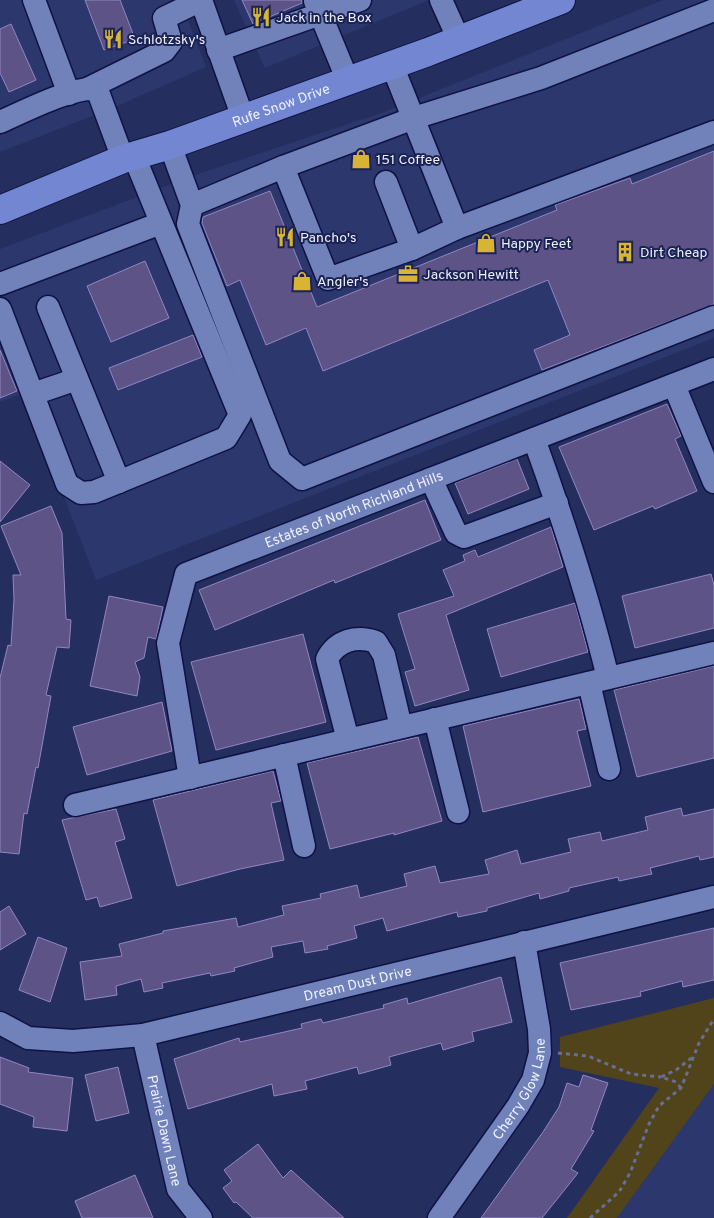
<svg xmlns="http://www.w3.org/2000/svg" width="714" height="1218" font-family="Overpass,sans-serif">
	<rect width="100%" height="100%" fill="#242e5f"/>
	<g fill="#2c376e">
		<polygon points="0,0 180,0 206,67 115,107 0,152"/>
		<polygon points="234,0 429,0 265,68"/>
		<polygon points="663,0 714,0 714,338 96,580 24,393 0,402 0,249 198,174 384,112"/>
		<polygon points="714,1084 714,1218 617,1218"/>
	</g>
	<polygon fill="#51441b" points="714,998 714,1084 617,1218 567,1218 659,1088 560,1067 560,1037"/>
	<g fill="#5d5387" stroke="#9187c3">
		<polygon points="85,0 120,0 135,39 104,50"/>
		<polygon points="242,0 302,0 302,3 253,24"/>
		<polygon points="11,24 36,80 9,92 0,73 0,29"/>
		<polygon points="714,151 714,304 542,370 534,350 570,335 548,280 323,371 306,328 266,345 240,280 227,286 202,223 203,217 270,191 317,307 557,210 555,205 630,178 632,184"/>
		<polygon points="145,261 169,318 111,342 87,286"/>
		<polygon points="193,335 202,357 118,390 109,368"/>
		<polygon points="0,350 17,391 0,398"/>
		<polygon points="667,404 681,436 675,439 697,491 655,509 653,506 594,530 559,447"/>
		<polygon points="517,459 529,489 468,514 455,483"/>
		<polygon points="0,461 30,485 0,522"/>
		<polygon points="425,500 441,540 335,583 334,580 215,630 199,590"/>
		<polygon points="51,506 62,533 66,619 71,620 69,648 57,647 46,695 51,696 38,768 36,767 27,814 24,813 19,854 0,852 0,678 8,645 11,646 14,599 13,575 21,575 1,526"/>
		<polygon points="551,527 563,567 446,615 469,690 415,706 405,672 415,669 398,614 454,596 443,570 465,561 463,555 475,550 478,557"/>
		<polygon points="711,574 714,585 714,628 635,648 622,596"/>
		<polygon points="109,596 163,607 156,639 148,637 144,658 135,662 140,677 137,696 90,686"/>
		<polygon points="575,603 588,652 501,677 487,629"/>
		<polygon points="303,634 326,722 216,750 191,662"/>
		<polygon points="714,666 714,758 637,777 614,690"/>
		<polygon points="579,699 586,729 577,731 591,786 483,812 463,726"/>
		<polygon points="162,702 172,751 87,775 73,727"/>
		<polygon points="418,737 442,821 394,835 394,833 330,849 307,763"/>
		<polygon points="273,771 281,801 271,803 284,860 240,869 177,886 153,800"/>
		<polygon points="681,808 683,816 714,809 714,857 700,860 699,856 650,868 652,874 619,881 618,877 569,888 569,891 540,899 539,893 487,908 487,911 458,917 457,912 387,931 383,918 354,926 357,938 327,946 328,949 305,953 303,941 271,947 273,957 234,968 235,971 211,976 210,973 162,983 163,988 144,992 141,979 116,986 117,995 85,1000 80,962 122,956 119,944 163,933 163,931 236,918 238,927 284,915 282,906 321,898 320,894 357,885 360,898 407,886 404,874 435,866 440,883 489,874 485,860 517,850 521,864 571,852 568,839 600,832 602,841 648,830 645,817"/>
		<polygon points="116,809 125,839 115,842 132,898 100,907 97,897 86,900 62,820"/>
		<polygon points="9,906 26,934 0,950 0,912"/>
		<polygon points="714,928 714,980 683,987 682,981 640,992 641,996 571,1010 560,963"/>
		<polygon points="38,937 67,948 50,1002 19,990"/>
		<polygon points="501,977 512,1022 472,1032 474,1041 443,1050 441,1043 389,1057 391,1065 359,1074 357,1067 305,1081 307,1089 274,1096 272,1084 188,1109 174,1059 239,1038 240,1042 302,1028 301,1024 321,1019 323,1023 384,1008 383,1005 407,998 408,1004"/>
		<polygon points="0,1057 29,1068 28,1072 73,1078 67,1131 33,1127 34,1117 0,1104"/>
		<polygon points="118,1067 129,1113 96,1121 85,1075"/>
		<polygon points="583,1075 608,1083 591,1130 594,1131 571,1169 578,1173 542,1218 481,1218 543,1132 559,1107 567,1083 579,1087"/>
		<polygon points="258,1144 283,1178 291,1170 344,1218 253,1218 236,1202 234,1203 223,1188 232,1181 224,1170"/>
		<polygon points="135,1175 153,1218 82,1218 75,1201"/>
	</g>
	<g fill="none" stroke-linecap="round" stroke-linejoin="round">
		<defs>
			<g id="minor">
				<polyline points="34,0 69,94"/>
				<polyline points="201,0 243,118"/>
				<polyline points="441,0 459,40"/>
				<polyline points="315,1 348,81"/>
				<polyline points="714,10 541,78 414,118 283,167 328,279 412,249 457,228 714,132"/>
				<polyline points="218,50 360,0"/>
				<polyline points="392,65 457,228"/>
				<polyline points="89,88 164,51 171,42 164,18 201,0"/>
				<path d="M0 122C23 112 73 86 97 89L123 159"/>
				<polyline points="170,145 192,205 188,224 280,461 302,479 714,317"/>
				<polyline points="386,182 412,249"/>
				<polyline points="192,205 283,167"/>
				<polyline points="0,284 161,223"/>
				<polyline points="48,307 119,482"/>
				<polyline points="0,309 67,484 81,493 94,492 226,438 240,415 134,156"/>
				<polyline points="674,385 714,482"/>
				<polyline points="33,394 77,379"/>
				<path d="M534 439C563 519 588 595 608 678"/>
				<polyline points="431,479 456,533 464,537 557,503"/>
				<polyline points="589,683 609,769"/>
				<polyline points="435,719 458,812"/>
				<path d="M348 740 327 659C337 640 357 635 376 642L384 655 401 727"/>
				<polyline points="284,755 304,846"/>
				<path id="s1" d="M190 778 168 643 186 574 714 369"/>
				<polyline points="75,805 714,653"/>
				<path id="s2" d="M0 1023 28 1038 73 1041 143 1035 714 897"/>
				<path id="s3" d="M143 1035 178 1189 201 1218"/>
				<path id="s4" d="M439 1218 518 1106 533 1080 540 1053 539 1029 524 942"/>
			</g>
			<g id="major">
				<path id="s5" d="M0 210 123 159 170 145 428 52 561 0"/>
			</g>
		</defs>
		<use href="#minor" stroke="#0e1343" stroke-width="25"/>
		<use href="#major" stroke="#0e1343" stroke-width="30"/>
		<g stroke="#676f94" stroke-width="3" stroke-dasharray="4 4" stroke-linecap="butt">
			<polyline points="558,1053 588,1056 631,1074 661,1077"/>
			<polyline points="681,1088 676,1082 661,1077 676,1070 694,1056"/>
			<polyline points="590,1218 619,1192 630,1173 649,1124 659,1106 681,1088 699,1043 714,1019"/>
		</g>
		<use href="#minor" stroke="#7181ba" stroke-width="22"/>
		<use href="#major" stroke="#7386d1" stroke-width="28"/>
	</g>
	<defs>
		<symbol id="restaurant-bare" viewBox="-9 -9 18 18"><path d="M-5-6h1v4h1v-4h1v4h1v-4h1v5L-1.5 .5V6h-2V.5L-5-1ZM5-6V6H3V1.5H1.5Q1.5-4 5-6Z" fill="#d8b434" stroke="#1b2354" stroke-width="2.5" paint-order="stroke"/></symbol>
		<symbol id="shop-bare" viewBox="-9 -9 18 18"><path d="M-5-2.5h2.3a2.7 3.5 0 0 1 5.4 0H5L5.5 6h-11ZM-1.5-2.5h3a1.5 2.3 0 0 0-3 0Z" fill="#d8b434" stroke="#1b2354" stroke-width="2.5" paint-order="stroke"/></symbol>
		<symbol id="building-bare" viewBox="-9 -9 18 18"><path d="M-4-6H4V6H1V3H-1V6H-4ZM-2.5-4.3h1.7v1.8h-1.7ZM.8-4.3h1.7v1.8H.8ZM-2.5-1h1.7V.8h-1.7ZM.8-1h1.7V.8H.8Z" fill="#d8b434" stroke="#1b2354" stroke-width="2.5" paint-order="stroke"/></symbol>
		<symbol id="office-bare" viewBox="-9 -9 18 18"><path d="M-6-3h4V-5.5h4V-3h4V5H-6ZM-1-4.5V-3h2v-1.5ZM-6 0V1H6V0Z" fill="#d8b434" stroke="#1b2354" stroke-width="2.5" paint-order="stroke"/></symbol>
	</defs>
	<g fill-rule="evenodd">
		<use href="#restaurant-bare" x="247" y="3" width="28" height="28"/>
		<use href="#restaurant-bare" x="99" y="25" width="28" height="28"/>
		<use href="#shop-bare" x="347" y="145" width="28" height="28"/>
		<use href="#restaurant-bare" x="271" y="223" width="28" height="28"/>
		<use href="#shop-bare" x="472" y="229" width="28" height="28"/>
		<use href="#building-bare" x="611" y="238" width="28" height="28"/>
		<use href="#office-bare" x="394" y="260" width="28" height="28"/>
		<use href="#shop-bare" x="288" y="267" width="28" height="28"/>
	</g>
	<g text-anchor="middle" stroke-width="4" stroke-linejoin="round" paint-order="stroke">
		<g font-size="14" fill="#edf1fe" stroke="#1b2354" text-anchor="start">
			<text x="276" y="22">Jack in the Box</text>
			<text x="128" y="44">Schlotzsky's</text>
			<text x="376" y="164">151 Coffee</text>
			<text x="300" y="242">Pancho's</text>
			<text x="501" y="248">Happy Feet</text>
			<text x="640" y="257">Dirt Cheap</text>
			<text x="423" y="279">Jackson Hewitt</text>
			<text x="317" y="286">Angler's</text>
		</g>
		<g font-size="14" fill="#edf1fe" stroke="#1b2354">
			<text dy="5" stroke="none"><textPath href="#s5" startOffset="300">Rufe Snow Drive</textPath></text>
			<text dy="5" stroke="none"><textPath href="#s1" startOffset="388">Estates of North Richland Hills</textPath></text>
			<text dy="5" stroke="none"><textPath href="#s2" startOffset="368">Dream Dust Drive</textPath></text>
			<text dy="5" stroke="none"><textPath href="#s4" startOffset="154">Cherry Glow Lane</textPath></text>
			<text dy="5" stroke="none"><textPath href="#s3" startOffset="98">Prairie Dawn Lane</textPath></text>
		</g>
	</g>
</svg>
